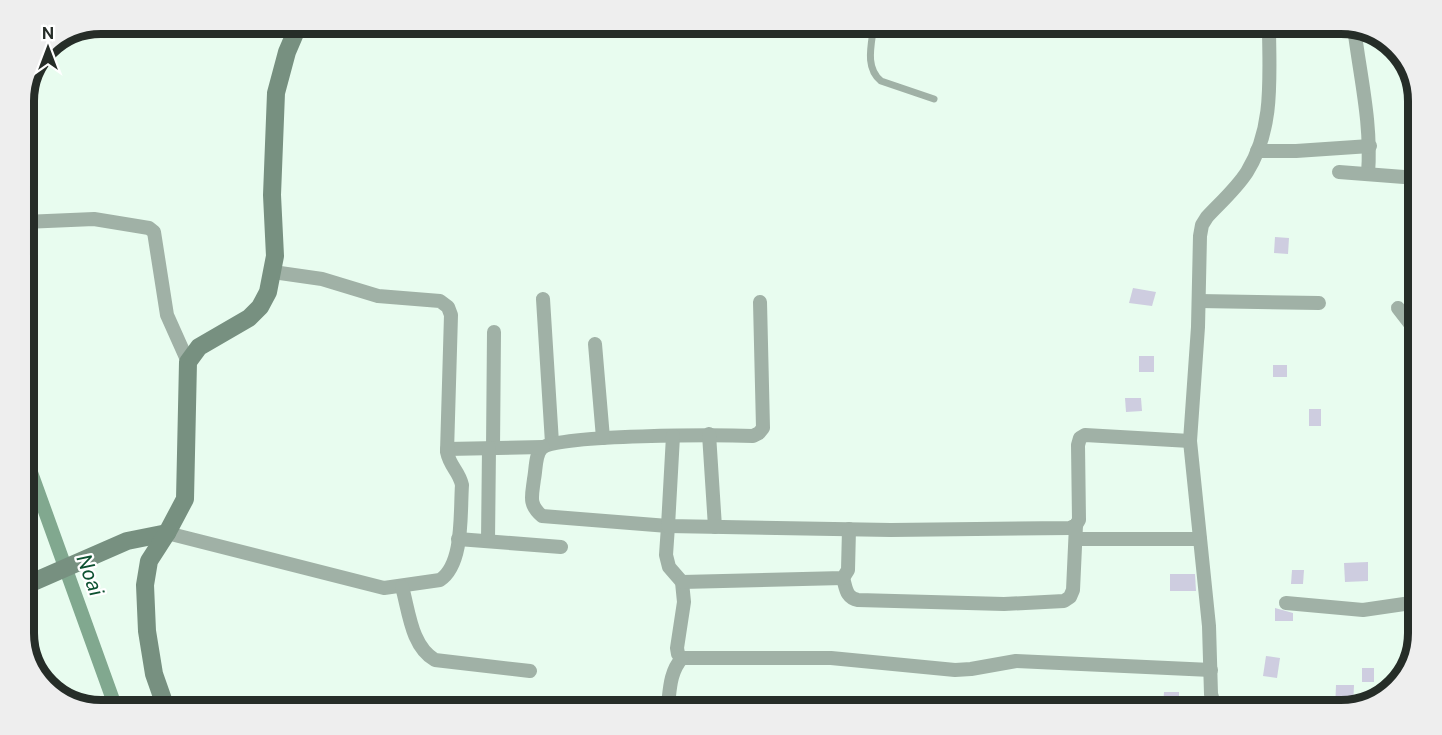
<svg xmlns="http://www.w3.org/2000/svg" width="1442" height="735" font-family="'Public Sans',sans-serif">
	<rect width="100%" height="100%" fill="#e8fcef"/>
	<g fill="none" stroke-linecap="round" stroke-linejoin="round">
		<polyline stroke="#81a88f" stroke-width="14" points="24,453 117,711"/>
	</g>
	<g fill="#cecde0">
		<polygon points="1275,237 1289,238 1288,254 1274,253"/>
		<polygon points="1133,288 1156,292 1152,306 1129,303"/>
		<rect x="1139" y="356" width="15" height="16"/>
		<rect x="1273" y="365" width="14" height="12"/>
		<polygon points="1125,398 1141,398 1142,411 1126,412"/>
		<rect x="1309" y="409" width="12" height="17"/>
		<polygon points="1368,562 1368,581 1345,582 1344,563"/>
		<polygon points="1292,570 1304,570 1303,584 1291,584"/>
		<polygon points="1170,574 1195,574 1196,591 1170,591"/>
		<polygon points="1275,608 1293,613 1293,621 1275,621"/>
		<polygon points="1266,656 1280,658 1277,678 1263,676"/>
		<rect x="1362" y="668" width="12" height="14"/>
		<polygon points="1336,685 1354,685 1353,707 1335,711"/>
		<polygon points="1164,692 1179,692 1179,708 1163,708"/>
	</g>
	<g fill="none" stroke-linecap="round" stroke-linejoin="round">
		<path stroke="#a0b1a6" stroke-width="7" d="M874 24C872 43 864 67 881 81L934 99"/>
		<g stroke="#a0b1a6" stroke-width="14">
			<path d="M1354 27C1360 77 1372 123 1368 174"/>
			<polyline points="1257,151 1296,151 1370,146"/>
			<polyline points="1339,172 1417,178"/>
			<polyline points="24,222 94,219 149,228 154,232 167,315 188,362"/>
			<polyline points="543,299 552,443"/>
			<polyline points="1199,301 1319,303"/>
			<path d="M760 302 763 428 759 433 753 436C725 435 556 434 542 448 535 454 536 470 534 479 532 496 528 504 542 516L668 526 666 555 669 567 682 582 684 602 677 648 678 654 682 658H831L955 670 971 669 1016 661 1211 670"/>
			<polyline points="1398,308 1415,330"/>
			<polyline points="595,344 603,438"/>
			<polyline points="709,434 715,527"/>
			<polyline points="673,436 668,526 891,530 1070,528 1076,525 1079,520 1078,445 1080,438 1085,435 1190,441"/>
			<polyline points="493,448 494,332"/>
			<polyline points="447,449 543,447"/>
			<path d="M167 533 384 588 440 580C464 564 460 513 462 485 459 471 450 467 447 452L451 315 448 307 440 301 378 296 322 279 273 272"/>
			<polyline points="458,539 561,547"/>
			<polyline points="1076,539 1200,539"/>
			<polyline points="488,541 489,448"/>
			<polyline points="24,562 33,583"/>
			<path d="M843 578C846 588 846 598 858 600L1004 604 1064 601 1070 597 1073 590 1076 525"/>
			<polyline points="682,582 843,578 848,570 849,529"/>
			<path d="M402 587C409 611 411 646 435 660L530 671"/>
			<polyline points="1286,603 1363,610 1411,603"/>
			<polyline points="668,705 712,711"/>
			<polyline points="1215,710 1246,711"/>
			<polyline points="621,711 650,710"/>
			<path d="M650 711 668 705C670 688 670 672 682 658"/>
			<path d="M1216 711 1211 694 1209 626 1190 441 1198 327 1200 236 1202 225 1207 217C1220 203 1236 189 1247 172 1275 127 1269 75 1269 24"/>
		</g>
		<g stroke="#779080" stroke-width="18">
			<polyline points="24,586 127,541 167,533"/>
			<polyline points="167,711 154,674 147,631 145,585 149,561 167,533 185,499 188,362 199,347 249,318 260,307 268,292 275,256 272,195 276,93 287,52 299,24"/>
		</g>
	</g>
	<g text-anchor="middle" stroke-width="4.5" stroke-linejoin="round" paint-order="stroke">
		<g font-size="21" font-style="italic" fill="#0d5131" stroke="#fff">
			<text transform="translate(90 575) rotate(70)" y="7">Noai</text>
		</g>
	</g>
	<path d="M0 0H1442V735H0ZM101 34H1341A67 67 0 0 1 1408 101V633A67 67 0 0 1 1341 700H101A67 67 0 0 1 34 633V101A67 67 0 0 1 101 34Z" fill="#eee" fill-rule="evenodd"/>
	<path fill="none" stroke="#262d28" stroke-width="8" d="M101 34H1341A67 67 0 0 1 1408 101V633A67 67 0 0 1 1341 700H101A67 67 0 0 1 34 633V101A67 67 0 0 1 101 34Z"/>
	<g transform="translate(48 48)" stroke="#ffffff" stroke-width="4.5" paint-order="stroke">
	<path d="M0-4.5L10 22L0 15L-10 22Z" fill="#262d28"/>
	<text y="-9" font-size="16" font-weight="bold" text-anchor="middle" fill="#262d28">N</text>
	</g>
</svg>
